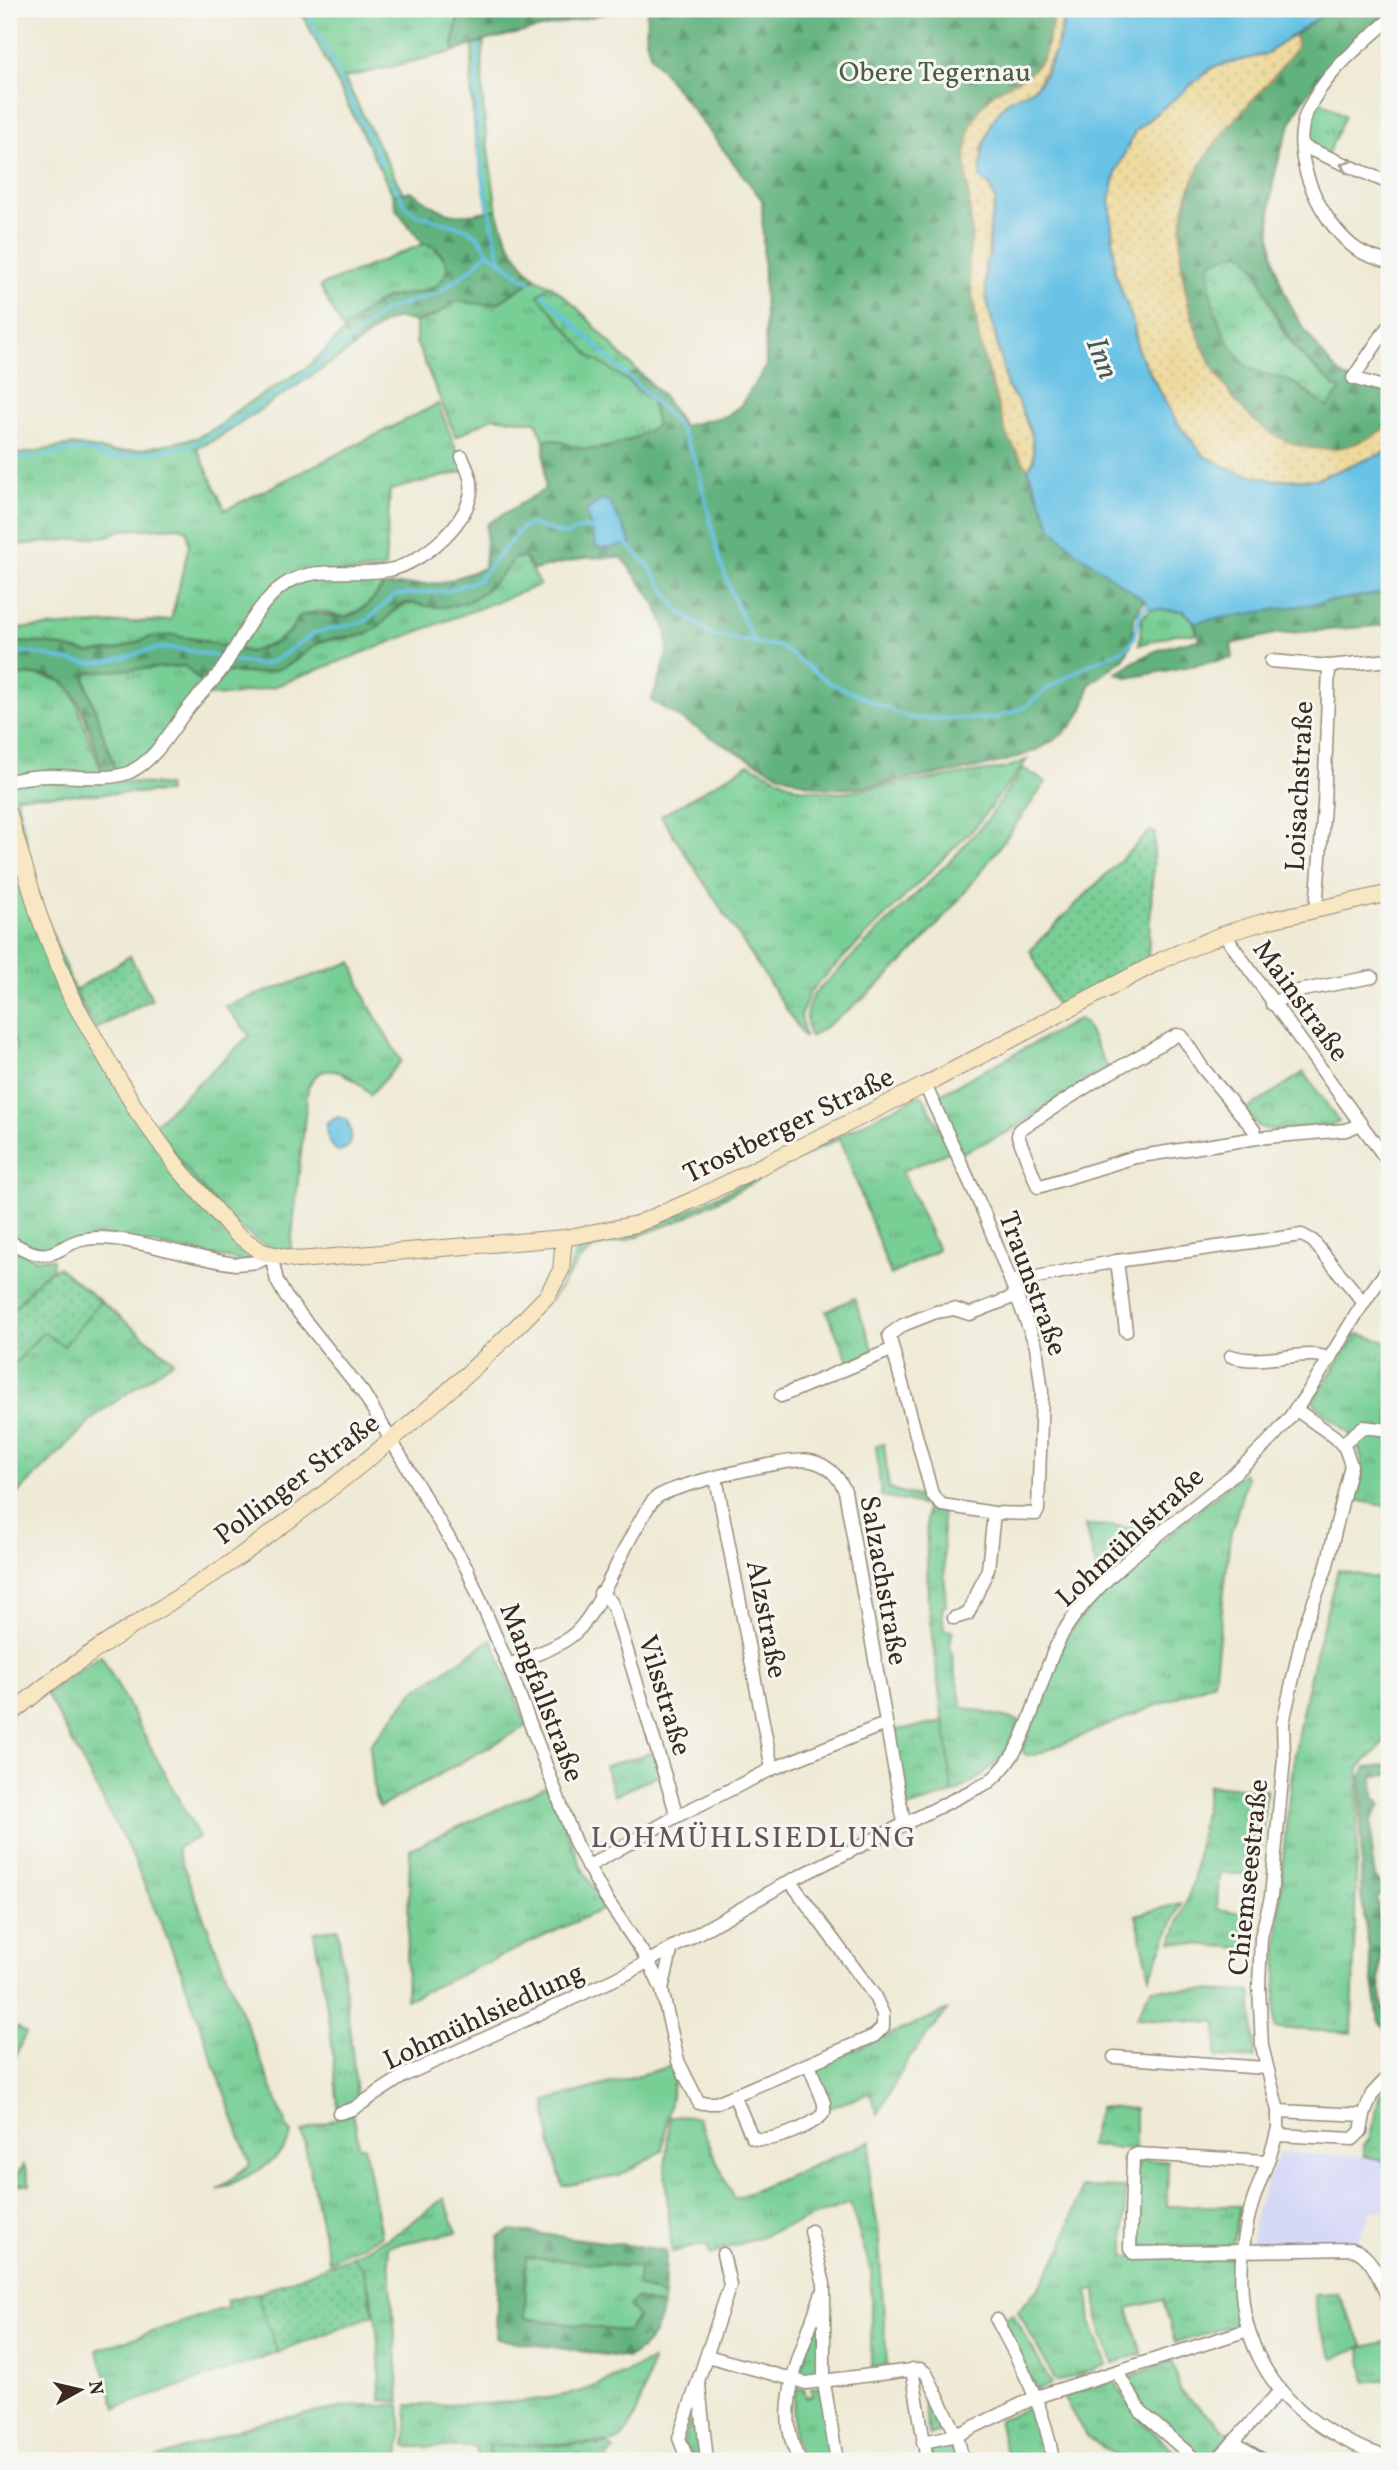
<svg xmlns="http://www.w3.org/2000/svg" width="1398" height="2470" font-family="Vollkorn,serif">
	<defs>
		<pattern id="grass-tufts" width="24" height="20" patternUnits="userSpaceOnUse" patternTransform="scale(1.75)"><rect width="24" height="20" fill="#78cf95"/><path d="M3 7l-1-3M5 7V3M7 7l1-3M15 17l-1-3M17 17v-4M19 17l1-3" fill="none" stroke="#64a879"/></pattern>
		<pattern id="forest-firs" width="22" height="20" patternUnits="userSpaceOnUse" patternTransform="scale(1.75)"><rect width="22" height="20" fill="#62b27e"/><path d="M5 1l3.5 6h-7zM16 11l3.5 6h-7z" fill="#529167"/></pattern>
		<pattern id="wetland-marsh" width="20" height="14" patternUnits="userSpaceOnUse" patternTransform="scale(1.75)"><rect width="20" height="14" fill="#78cf95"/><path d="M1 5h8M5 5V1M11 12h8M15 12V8" fill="none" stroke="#64a879"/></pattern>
		<pattern id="sand-dots" width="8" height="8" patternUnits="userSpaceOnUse" patternTransform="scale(1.75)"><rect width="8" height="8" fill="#eeda9e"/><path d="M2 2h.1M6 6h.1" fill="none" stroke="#cdbb88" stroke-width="1.8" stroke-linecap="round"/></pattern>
		<pattern id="park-crowns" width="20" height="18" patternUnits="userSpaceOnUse" patternTransform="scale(1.75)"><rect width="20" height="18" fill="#78cf95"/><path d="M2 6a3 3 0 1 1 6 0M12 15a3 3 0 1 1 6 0" fill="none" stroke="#64a879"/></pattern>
		<pattern id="garden-dots" width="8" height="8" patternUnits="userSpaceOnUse" patternTransform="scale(1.75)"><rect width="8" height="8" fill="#78cf95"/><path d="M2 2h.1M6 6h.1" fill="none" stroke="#64a879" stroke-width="1.8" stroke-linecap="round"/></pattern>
	</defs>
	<rect width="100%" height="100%" fill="#f6f6f2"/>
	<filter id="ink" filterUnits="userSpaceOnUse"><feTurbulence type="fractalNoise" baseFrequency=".0143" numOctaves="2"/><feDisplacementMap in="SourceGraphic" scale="14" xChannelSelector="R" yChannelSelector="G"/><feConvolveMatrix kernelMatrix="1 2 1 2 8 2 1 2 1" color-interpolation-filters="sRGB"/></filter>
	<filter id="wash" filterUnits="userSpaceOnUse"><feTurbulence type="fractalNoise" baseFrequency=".00686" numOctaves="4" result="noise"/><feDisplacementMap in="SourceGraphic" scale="28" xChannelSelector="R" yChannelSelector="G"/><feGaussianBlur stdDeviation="1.57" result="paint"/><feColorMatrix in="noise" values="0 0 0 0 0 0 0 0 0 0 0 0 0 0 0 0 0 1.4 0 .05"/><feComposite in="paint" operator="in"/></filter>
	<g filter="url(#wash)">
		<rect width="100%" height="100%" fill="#efead5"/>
		<polygon fill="#d6d8f8" points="1279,2153 1364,2156 1383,2160 1389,2174 1389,2210 1371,2211 1358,2241 1251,2243 1256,2210"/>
		<g fill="url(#grass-tufts)" stroke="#5a7c5a" stroke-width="2">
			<polygon points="300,9 459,9 453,46 456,51 344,78 403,193 393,195"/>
			<path d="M484 41C478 98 488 152 497 209L488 211 475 134 471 87 473 46Z"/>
			<polygon points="1318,99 1345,116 1327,155 1307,140 1308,126"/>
			<path d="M423 244H430L445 259 449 269C436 300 407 289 382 300 369 306 355 321 343 330L320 286Z"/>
			<path d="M536 278 550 285 539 295 610 367 651 401 657 425C638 438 610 450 586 450 570 449 559 436 544 440L536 422 493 417 456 437 416 342V322L434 316 457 301 498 303Z"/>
			<path d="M344 332 353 348 215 440 197 448 225 510 438 404 465 471 390 490 385 568 301 579 385 574C383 595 364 609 345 617L319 611 300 616 289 632 274 643 250 652 194 638 151 637 116 650 90 653 45 643 9 642V629L171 620 189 545 187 530 179 527 121 530 108 536 9 546V451L20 454 72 445 115 452 138 450 196 438 221 425 236 411 309 366Z"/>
			<path d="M524 557 540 585 273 687 232 695 204 696 226 672C249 674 269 675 290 664 301 658 309 647 321 642 334 637 351 641 364 635 396 621 389 597 428 606L515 558Z"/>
			<path d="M1174 608C1188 612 1194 620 1198 634H1175L1139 645 1142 617 1151 609Z"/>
			<polygon points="185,666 205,686 148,757 116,772 84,676 90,672"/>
			<polygon points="36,675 62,681 72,691 104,779 167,786 168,792 16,796 28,847 9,807 9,676"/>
			<polygon points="1027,760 976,826 811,990 801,1015 805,1038 661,816 749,764 798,788 839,793 1006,768"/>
			<path d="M1023 768 1046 782C979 877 910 974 810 1037 805 1019 805 1010 814 994L955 856 988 819Z"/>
			<polygon points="9,825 105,1068 254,1252 255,1257 248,1262 101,1235 53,1253 9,1239 9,1052 16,1049 9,1022"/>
			<path d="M352 962 366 1000 401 1061 370 1095C355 1076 321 1055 308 1088L290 1255C231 1241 190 1170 153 1125L250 1035 225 1006Z"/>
			<polygon points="1079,1019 1084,1022 1107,1067 1010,1131 961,1153 939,1102 940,1094"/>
			<polygon points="920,1095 923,1096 951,1151 902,1171 938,1250 891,1275 840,1138 678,1221 627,1240 594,1248 579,1261 549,1302 563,1283 578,1249 585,1244 632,1233 681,1214"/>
			<polygon points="9,1245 34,1258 53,1259 52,1271 40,1278 9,1314"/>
			<polygon points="854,1298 874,1351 849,1362 826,1311"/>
			<polygon points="100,1301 174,1361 99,1413 9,1502 9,1370 43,1332 65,1345"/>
			<path d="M1360 1334 1389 1343 1386 1379 1389 1380V1507L1356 1500C1367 1462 1365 1443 1332 1419 1325 1413 1317 1409 1313 1400L1356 1335Z"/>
			<path d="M884 1444 889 1489 929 1499 942 1512 946 1606 942 1607 944 1630 953 1631 950 1645 962 1707 1020 1721C1005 1760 989 1774 952 1794L928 1604 926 1506 881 1496 876 1445Z"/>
			<polygon points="1243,1473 1247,1477 1230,1537 1214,1682 1035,1755 1026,1755 1022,1751 1065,1636 1105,1589"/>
			<polygon points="1085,1525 1164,1529 1100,1584"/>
			<path d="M1338 1570 1389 1581V1726L1384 1743 1359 1768 1352 2033 1275 2028C1278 1934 1281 1840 1296 1747 1305 1687 1322 1628 1338 1570Z"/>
			<polygon points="492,1639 527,1726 380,1807 375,1797 370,1745 414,1691"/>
			<path d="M101 1655 199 1837 176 1848 288 2129 292 2133C282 2165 246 2176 218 2190L250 2164 181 1971 132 1855 46 1693Z"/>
			<polygon points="654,1752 660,1774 614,1796 605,1766"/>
			<polygon points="1208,1785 1266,1790 1258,1874 1219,1874 1217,1909 1254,1915 1252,1949 1172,1942 1193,1882"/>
			<polygon points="548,1786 583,1870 605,1908 406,2000 410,1849"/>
			<polygon points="1181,1903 1150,1977 1136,1915"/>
			<polygon points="338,1928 358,2104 338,2108 330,2026 314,1932"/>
			<polygon points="1151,1988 1251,1992 1255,2059 1216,2057 1217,2023 1136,2018"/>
			<polygon points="948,2010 908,2059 878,2114 870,2093 830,2108 816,2069 819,2064"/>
			<polygon points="17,2027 26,2033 9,2068 9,2039"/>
			<polygon points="1099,2107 1135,2109 1135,2149 1089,2146"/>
			<polygon points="351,2113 356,2124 358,2146 364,2146 381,2236 329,2261 302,2132"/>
			<polygon points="670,2116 697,2117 734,2199 871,2141 869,2179 878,2228 887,2365 871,2367 871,2271 850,2203 710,2255 706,2244 672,2252 665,2170"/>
			<polygon points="1137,2160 1168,2161 1167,2206 1240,2206 1232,2247 1134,2246"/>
			<polygon points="24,2165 30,2185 9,2185"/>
			<polygon points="1082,2187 1125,2188 1125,2257 1232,2257 1237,2324 1175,2343 1163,2300 1128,2308 1142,2354 1113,2363 1098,2320 1096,2289 1088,2290 1091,2322 1107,2365 1056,2382 1018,2311 1039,2287 1062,2248"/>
			<path d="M444 2198 457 2232 388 2246 400 2402 380 2400C379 2358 381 2289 352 2256L399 2232Z"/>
			<polygon points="526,2257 639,2267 638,2286 664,2296 662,2307 636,2298 638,2316 627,2332 525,2318"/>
			<polygon points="261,2292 259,2299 278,2353 116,2408 97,2350 228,2307 226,2300"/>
			<polygon points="1337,2293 1364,2346 1334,2358 1318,2324 1314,2294"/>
			<polygon points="822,2302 820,2377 803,2376 800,2372"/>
			<polygon points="1013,2313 1052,2385 1036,2390 1002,2320"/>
			<polygon points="1389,2341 1389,2379 1366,2382 1360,2348"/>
			<path d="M652 2361C646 2382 636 2433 615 2442L489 2446 491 2461H479L476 2447H406L408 2405C466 2404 525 2406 582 2391 607 2384 628 2369 652 2361Z"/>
			<polygon points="1172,2361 1180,2391 1230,2434 1208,2461 1202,2461 1150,2416 1125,2378"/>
			<path d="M1114 2380C1132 2414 1157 2437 1186 2461H1124L1086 2436 1063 2397Z"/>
			<path d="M821 2387 834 2461H803C791 2441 790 2411 797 2389L804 2388 806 2397 812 2396 811 2388Z"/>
			<polygon points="925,2392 931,2395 947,2431 929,2435 922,2394"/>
			<polygon points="357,2405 400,2405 402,2434 398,2461 150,2461 257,2423"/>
			<polygon points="1031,2407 1039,2413 1047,2461 1008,2461 998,2420"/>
			<polygon points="690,2420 697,2425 700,2453 695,2459 683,2444"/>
			<polygon points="950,2442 954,2443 960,2461 931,2461 930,2446"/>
		</g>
		<g fill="url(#forest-firs)" stroke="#4e6e4e" stroke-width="2" fill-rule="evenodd">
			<polygon points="459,9 625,9 484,41 456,51 453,47"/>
			<path d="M647 9H1056L1043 58 1030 73 994 93 965 157 972 235 968 267 980 345 1007 436 1028 469 1036 492 1115 579 1144 600 1134 618 1131 645 1124 658 1089 685C1084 759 972 769 916 778 884 783 848 793 816 786 763 774 699 728 651 701 656 686 664 670 667 654 673 619 641 583 621 557L584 558 534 570 524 557 515 558C492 588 468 613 427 606 419 605 408 600 401 605 392 610 387 621 378 627 359 640 341 634 322 642 309 647 302 657 291 663 269 677 243 673 218 671L205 686 185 666 90 672 85 676 86 684 116 772 103 773C96 751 82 694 63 682 49 672 25 674 9 676V642L45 643 90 653 116 650 151 637 174 635 250 652 275 643 290 632 300 616C325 610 326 618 345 617 361 616 374 597 384 586L442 583 484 568 487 524 545 489 544 440C559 436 570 449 586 449 610 450 638 438 657 425L651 401 627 380 628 375 639 372 663 396 683 426 726 416 740 406 766 367 762 200 651 56 646 40Z"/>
			<path d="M1330 9H1389V12C1358 38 1309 81 1293 119 1259 196 1261 272 1312 340 1323 355 1336 374 1353 382 1364 387 1378 389 1389 392V426C1259 516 1162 320 1184 211 1196 148 1257 94 1297 46L1295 35ZM1256 265C1277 324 1290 350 1340 390L1318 401 1290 380 1251 369Z"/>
			<path d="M411 191C449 218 453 218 497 209 505 238 514 257 536 278L498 303 486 305 457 301 434 316 416 322 398 318 384 323 353 348 343 330C355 321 368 306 382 300 407 289 436 300 448 269 445 257 437 244 423 244L396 209 393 195Z"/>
			<path d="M1389 592V625L1274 634 1231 644 1233 658 1128 678 1116 673C1143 655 1166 644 1199 640L1195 622Z"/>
			<polygon points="1389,1765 1389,1775 1373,1776 1374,1797 1381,1805 1371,1820 1372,1858 1375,1876 1385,1892 1377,1897 1382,1940 1379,1982 1383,2006 1389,2018 1389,2033 1379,2022 1361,1894 1361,1777 1366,1767"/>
			<path d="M511 2230 666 2250 664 2296 638 2286 639 2267 526 2257 525 2318 627 2332 638 2317 629 2306 636 2298 662 2307C659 2331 649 2347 627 2358L496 2339 499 2237Z"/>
		</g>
		<path fill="url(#wetland-marsh)" stroke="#5a7c5a" stroke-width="2" d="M550 285C585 310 607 344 639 372L628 375 627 380 590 356 538 295Z"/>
		<g fill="url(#sand-dots)" stroke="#94825e" stroke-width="2">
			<polygon points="1056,9 1066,9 1055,51 1035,88 1005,103 981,150 989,185 996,200 990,225 986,295 1007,386 1019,403 1032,436 1034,460 1028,469 1007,436 980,345 968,266 972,235 965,157 970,128 980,108 994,93 1030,73 1043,59"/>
			<path d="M1295 35 1297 46C1259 104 1198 139 1184 210 1161 320 1260 516 1389 426V451L1316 479 1272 480 1237 472 1204 456 1177 423 1138 351 1133 322 1115 272 1110 199 1116 172 1135 131 1213 67 1265 54Z"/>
		</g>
		<g fill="url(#park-crowns)" stroke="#5a7c5a" stroke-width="2">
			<path d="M1230 254H1243C1263 271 1266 298 1278 321 1292 350 1315 370 1340 390L1328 407C1315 399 1302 386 1288 380 1277 375 1262 375 1251 369 1228 355 1200 287 1212 262Z"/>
			<polygon points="1304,1072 1339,1122 1330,1126 1274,1130 1260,1128 1245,1111"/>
			<polygon points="945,1722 952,1794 907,1808 890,1731"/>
			<polygon points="1389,2084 1389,2174 1383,2160 1364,2156 1364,2145 1369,2140 1380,2094"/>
		</g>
		<g fill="url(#garden-dots)" stroke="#5a7c5a" stroke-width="2">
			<polygon points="1150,831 1155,833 1148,958 1058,1009 1030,950"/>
			<polygon points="130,956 152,999 95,1030 75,990"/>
			<polygon points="58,1267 100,1301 64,1346 43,1332 9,1370 9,1314 40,1278"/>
			<polygon points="352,2256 363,2268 374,2315 278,2353 258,2299 261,2292"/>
			<polygon points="608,2444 614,2450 605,2461 491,2461 489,2446"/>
		</g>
		<polygon fill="#78cf95" stroke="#5a7c5a" stroke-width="2" points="676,2065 662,2151 619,2176 563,2186 550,2142 546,2101"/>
		<g fill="#68c2e5" stroke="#527682" stroke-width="2">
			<path d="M1066 9H1330L1266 54 1213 67 1135 131 1116 172 1110 199 1115 272 1133 322 1138 351 1177 423 1204 456 1237 472 1272 480 1316 479 1389 451V592L1195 622 1184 611 1151 609 1144 600 1076 552 1052 528 1028 469 1034 460 1032 436 1019 403 1007 386 986 295 985 262 990 256V225L996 200 989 185 980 178C981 153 987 121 1006 103 1014 95 1026 95 1034 88 1050 76 1064 28 1066 9Z"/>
			<polygon points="601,500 609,501 632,544 602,549 596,547 586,511"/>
			<path d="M338 1117 347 1120 351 1133 349 1146 339 1152C329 1145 325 1136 327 1123Z"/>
		</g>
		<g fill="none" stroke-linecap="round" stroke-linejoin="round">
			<g stroke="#68c2e5" stroke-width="3.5">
				<polyline points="306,9 383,166"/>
				<path d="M479 46C470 116 483 192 501 260"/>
				<polyline points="390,177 406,206 415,214 467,229 480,239 488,252 531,283"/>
				<polyline points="543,294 678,425 697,464 720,561 737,607 755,643"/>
				<polyline points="1385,420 1389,424"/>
				<polyline points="9,457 32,458 81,449 111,458 190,446 217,433 306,375 385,310 438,293 470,270 488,252"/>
				<polyline points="626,543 649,566 679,611 712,635 781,647 830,683 910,718 993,719 1025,707 1047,689 1080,669 1126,648 1134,638 1140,612 1152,603"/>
				<path d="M9 651C38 650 60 662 88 663 112 664 133 653 156 649 177 645 205 655 226 658"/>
				<polyline points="233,660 260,665 274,661 314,633 366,621 395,595 446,591 478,580 522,528 531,524 566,535 578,529 593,528"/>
				<polyline points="9,2450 13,2461"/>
			</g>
		</g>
	</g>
	<g filter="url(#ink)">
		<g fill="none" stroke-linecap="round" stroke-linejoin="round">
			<defs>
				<g id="street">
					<path d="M1389 20C1359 46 1323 75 1307 112 1289 154 1318 216 1350 244 1361 254 1375 258 1389 262"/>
					<polyline points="1302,146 1389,183"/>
					<polyline points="1389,325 1353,378 1389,389"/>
					<polyline points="1271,661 1329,666 1389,660"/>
					<path d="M9 782C47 768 102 785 130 772 158 758 171 729 190 706 202 692 215 680 225 665 242 638 257 603 285 584 317 564 354 577 389 570 421 564 476 519 471 482 470 474 465 465 462 457"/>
					<polyline points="1316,909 1324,805 1329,666"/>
					<polyline points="1224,934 1389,1163"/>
					<polyline points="1272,1004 1293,992 1372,977"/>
					<polyline points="925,1085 984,1213 1036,1346 1042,1392 1038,1510 1036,1514 994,1513 942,1505 932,1494 889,1335 903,1325 936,1312 954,1309 970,1314 1018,1295"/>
					<polyline points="1257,1138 1135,1157 1038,1187 1018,1136 1019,1130 1097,1080 1177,1035 1182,1036 1202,1067 1254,1130 1257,1138 1346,1130 1361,1124"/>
					<path d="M9 1241C61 1273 53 1238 98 1238 138 1238 193 1259 236 1264L258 1262 271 1255 277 1281 286 1297 364 1394 467 1569 508 1665 576 1845 605 1897 649 1962 662 1990 678 2061 699 2103H716L874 2036 883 2027V2014L874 1995 790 1881"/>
					<polyline points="1117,1261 1126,1331"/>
					<polyline points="1012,1282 1117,1261 1302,1235 1313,1241 1364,1303"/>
					<path d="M1231 1356C1261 1367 1307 1347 1330 1359"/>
					<polyline points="781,1396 891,1350"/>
					<path d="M1295 1409 1335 1437 1345 1448 1351 1465 1326 1569 1304 1628 1283 1723 1284 1758 1271 1897 1261 1937 1259 1987 1262 2046 1278 2111V2127C1272 2160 1253 2190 1247 2224 1223 2342 1277 2422 1389 2458"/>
					<polyline points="1342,1444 1363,1427 1389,1430"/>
					<polyline points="716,1478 772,1769"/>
					<polyline points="600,1593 611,1602 615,1611 677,1816"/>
					<polyline points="954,1618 968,1614 988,1569 994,1513"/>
					<path d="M508 1665C530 1656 557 1649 575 1633 598 1613 621 1551 639 1523 644 1514 649 1503 657 1497 674 1485 792 1456 811 1461 828 1465 838 1475 845 1491L904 1823"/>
					<polyline points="587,1867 677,1816 772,1769 885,1724"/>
					<polyline points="662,1990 672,1947"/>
					<polyline points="1114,2057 1265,2068"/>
					<path d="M734 2095 752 2137C765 2146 817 2125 824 2112V2103L809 2065"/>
					<path d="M339 2113 353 2109 405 2075 628 1973 790 1881 989 1782C1039 1742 1034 1667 1075 1615 1127 1548 1212 1501 1272 1438 1319 1388 1346 1321 1389 1268"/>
					<polyline points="1364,2115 1372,2094 1389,2076"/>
					<polyline points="1277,2135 1353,2139 1361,2131 1364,2115 1278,2111"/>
					<path d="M1267 2161 1137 2154 1133 2156 1130 2249 1133 2253 1352 2249C1373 2255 1380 2282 1389 2300"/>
					<polyline points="811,2231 824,2284 824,2383 837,2461"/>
					<path d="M997 2320C1021 2365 1046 2410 1053 2461"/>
					<polyline points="707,2356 806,2383 920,2369 926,2373 957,2435 963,2461"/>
					<polyline points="912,2369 927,2461"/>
					<polyline points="1117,2372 1141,2412 1197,2461"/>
					<polyline points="699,2385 707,2461"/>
					<polyline points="923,2442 957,2435 1036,2397 1248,2330"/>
					<polyline points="1233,2442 1264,2461"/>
					<polyline points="688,2461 679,2438 730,2285 723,2254"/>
					<path d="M800 2461C770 2410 805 2345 821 2295"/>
					<polyline points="1216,2461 1279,2392"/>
				</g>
				<g id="secondary">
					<polyline points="9,815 39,916 71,997 137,1111 179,1169 235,1233 262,1252 298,1260 564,1238 637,1224 693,1200 925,1085 1162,960 1224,934 1270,920 1386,894"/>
					<path d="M9 1716C79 1653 164 1610 240 1556 348 1479 455 1392 547 1296L561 1270 564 1238"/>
				</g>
			</defs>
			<use href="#street" stroke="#958a7a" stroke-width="15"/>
			<use href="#secondary" stroke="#958a7a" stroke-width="18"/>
			<use href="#street" stroke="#fff" stroke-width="12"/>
			<use href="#secondary" stroke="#f9e7c3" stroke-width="16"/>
		</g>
		<defs><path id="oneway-chevron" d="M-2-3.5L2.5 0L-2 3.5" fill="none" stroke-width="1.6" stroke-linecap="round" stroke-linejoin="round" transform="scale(1.75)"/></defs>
		<use stroke="#a79f9a" href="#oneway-chevron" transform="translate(1345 166) rotate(-158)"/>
	</g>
	<g text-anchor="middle" stroke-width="6" stroke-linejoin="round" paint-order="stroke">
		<g font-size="28" fill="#4d5c42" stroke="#f6f6f2">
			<text x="935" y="81">Obere Tegernau</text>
		</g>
		<g font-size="28" fill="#3b2a1e" stroke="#f6f6f2">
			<text transform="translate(1298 786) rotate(-87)" y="10">Loisachstraße</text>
			<text transform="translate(1302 1000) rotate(54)" y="10">Mainstraße</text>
			<text transform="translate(788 1124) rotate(-26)" y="10">Trostberger Straße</text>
			<text transform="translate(1034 1283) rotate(70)" y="10">Traunstraße</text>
			<text transform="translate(296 1478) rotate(-37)" y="10">Pollinger Straße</text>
			<text transform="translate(1129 1536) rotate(-43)" y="10">Lohmühlstraße</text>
			<text transform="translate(885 1580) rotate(80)" y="10">Salzachstraße</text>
			<text transform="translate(768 1619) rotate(79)" y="10">Alzstraße</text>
			<text transform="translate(543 1692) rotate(69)" y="10">Mangfallstraße</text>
			<text transform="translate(666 1695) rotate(73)" y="10">Vilsstraße</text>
			<text transform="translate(1247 1877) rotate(-84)" y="10">Chiemseestraße</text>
			<text transform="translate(483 2015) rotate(-25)" y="10">Lohmühlsiedlung</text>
		</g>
		<g font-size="30" font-style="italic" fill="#48585a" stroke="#f6f6f2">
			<text transform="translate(1103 358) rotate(69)" y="10">Inn</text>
		</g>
		<g font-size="30" letter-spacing="2" fill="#66535a" stroke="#f6f6f2">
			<text x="754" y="1847">LOHMÜHLSIEDLUNG</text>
		</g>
	</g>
	<rect width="1398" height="2470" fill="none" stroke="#f6f6f2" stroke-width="35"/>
	<g transform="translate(80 2390) rotate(82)" stroke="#f6f6f2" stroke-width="5" paint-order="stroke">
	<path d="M0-5L12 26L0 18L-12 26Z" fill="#3b2a1e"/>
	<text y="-10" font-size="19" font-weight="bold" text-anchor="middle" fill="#3b2a1e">N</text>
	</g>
</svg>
